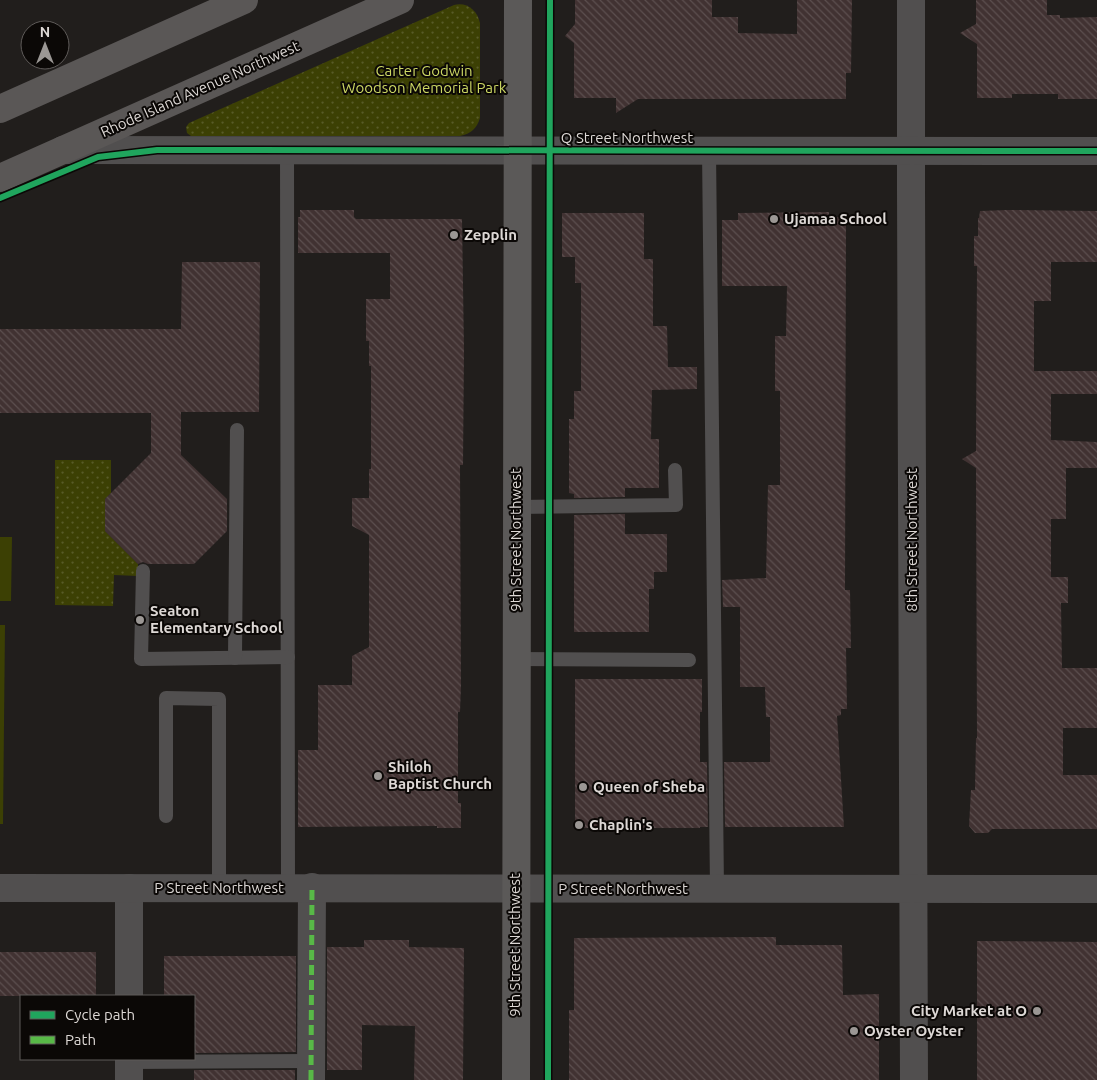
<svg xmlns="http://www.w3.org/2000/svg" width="1097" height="1080" font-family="Ubuntu,sans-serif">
	<defs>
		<pattern id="park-dots" width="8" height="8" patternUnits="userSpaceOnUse" patternTransform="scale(1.25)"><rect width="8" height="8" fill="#3c4004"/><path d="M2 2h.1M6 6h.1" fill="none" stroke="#585b28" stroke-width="1.8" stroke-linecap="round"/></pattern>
		<pattern id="building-back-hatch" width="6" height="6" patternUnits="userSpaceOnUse" patternTransform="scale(1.25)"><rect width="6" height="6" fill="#413232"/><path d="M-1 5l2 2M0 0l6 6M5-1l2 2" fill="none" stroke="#5c4f4f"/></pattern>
	</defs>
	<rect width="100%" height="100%" fill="#211e1c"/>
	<g fill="url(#park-dots)">
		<path d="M454 5C467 2 477 10 480 23V118C477 128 471 134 460 136H191L187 133 186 127 189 123Z"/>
		<polygon points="55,460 111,460 111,493 105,499 105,531 138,564 138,576 114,575 113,606 55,605"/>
	</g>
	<g fill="#3c4004">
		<polygon points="0,537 12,537 11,601 0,601"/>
		<polygon points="0,625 5,625 3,824 0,824"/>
	</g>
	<g fill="url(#building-back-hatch)">
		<polygon points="575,0 712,0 712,17 738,17 738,33 797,34 797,0 852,0 851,73 846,73 846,99 638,99 616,113 616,98 574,98 574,43 565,36 575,24"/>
		<polygon points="976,0 1047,0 1047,15 1060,15 1060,18 1097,17 1097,99 1058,99 1058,94 1012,94 1012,98 977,98 977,44 960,33 976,24"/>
		<polygon points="300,210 354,210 354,217 356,219 462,219 464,350 463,465 460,465 461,686 460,712 458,712 458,803 461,803 461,828 437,828 437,826 298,827 298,750 318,750 318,685 352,685 352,656 369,647 369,535 352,526 352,498 369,498 369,469 371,469 371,366 369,366 369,341 366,341 366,299 390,299 390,253 298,253 298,217 300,217"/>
		<polygon points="1007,210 1097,211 1097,262 1051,262 1051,301 1034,301 1034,371 1097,371 1097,394 1051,394 1051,440 1097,442 1097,468 1066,468 1066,519 1051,519 1051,577 1068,577 1068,603 1061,603 1062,668 1097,668 1097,728 1063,728 1063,775 1097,775 1097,829 992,829 988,833 975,833 969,826 971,790 975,790 976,738 977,738 976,468 962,459 976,451 977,266 974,266 974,236 978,236 978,218 979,218 980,211"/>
		<polygon points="829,212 829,217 845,217 846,223 845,590 850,590 851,648 846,648 847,709 841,709 841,715 837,716 844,827 725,827 724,762 770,762 770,717 766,717 765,687 740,687 740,607 723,607 722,580 766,578 768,485 780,485 780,391 775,391 775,336 786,336 787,286 722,286 722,220 738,220 738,213"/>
		<polygon points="562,213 644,213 644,259 653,259 653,326 667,326 668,367 697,367 697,389 652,390 651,439 659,439 659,488 625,488 625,497 574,498 574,494 569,493 569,419 574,419 574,391 581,391 581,283 575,283 575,257 562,257"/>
		<polygon points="182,262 260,262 259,412 181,412 181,455 227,499 227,531 194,564 148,564 143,562 138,564 105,531 105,499 151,453 151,413 0,413 0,329 181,329"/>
		<polygon points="625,514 625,534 667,534 667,572 654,572 654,589 649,589 649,632 574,632 574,515"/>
		<polygon points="575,679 702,679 702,712 700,712 700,762 707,762 708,827 700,827 700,828 575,828"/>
		<polygon points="776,937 776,945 842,945 843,995 879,994 879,1080 569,1080 569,1010 574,1010 574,938"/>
		<polygon points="364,940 409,940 409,947 464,948 463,1080 414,1080 415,1026 362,1025 362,1070 327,1070 327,947 364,947"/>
		<polygon points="977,941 1097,942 1097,1080 977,1080"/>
		<rect x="0" y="952" width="96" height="44"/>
		<polygon points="164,956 296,956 296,1052 194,1053 194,996 164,996"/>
		<rect x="194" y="1070" width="101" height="10"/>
	</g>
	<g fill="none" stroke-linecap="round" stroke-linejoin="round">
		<g stroke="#514f4f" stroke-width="14">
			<polyline points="287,150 288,888"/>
			<polyline points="709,150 717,889"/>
			<polyline points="516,507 676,505 675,470"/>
			<polyline points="143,571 141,659 288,657"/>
			<polyline points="235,658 237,430"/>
			<polyline points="515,659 689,660"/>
			<polyline points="166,816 166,698 219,699 219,887"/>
			<polyline points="129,1062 311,1061"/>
		</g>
		<g stroke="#514f4f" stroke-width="28">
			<polyline points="911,0 911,190 914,1080"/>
			<polyline points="129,888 129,996"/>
			<polyline points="129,1059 129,1080"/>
			<polyline points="311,1080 312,887"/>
		</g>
		<g stroke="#514f4f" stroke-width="28">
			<polyline points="63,150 1097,151"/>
			<polyline points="0,888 1097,889"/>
		</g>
		<polyline stroke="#5b5958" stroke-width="28" points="516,1080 518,0"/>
		<g stroke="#5a5756" stroke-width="28">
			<polyline points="0,109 244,0"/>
			<polyline points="0,178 400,0"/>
		</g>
		<polyline stroke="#58b947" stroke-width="5" stroke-dasharray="10 5" stroke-linecap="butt" points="311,1080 312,887"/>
		<defs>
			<g id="cycleway">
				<polyline points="0,198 98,157 157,150 1097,151"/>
				<polyline points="548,1080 550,0"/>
			</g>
		</defs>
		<use href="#cycleway" stroke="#0b0806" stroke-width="9"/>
		<use href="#cycleway" stroke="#20a55d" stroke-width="6"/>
	</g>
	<g fill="#9b9794" stroke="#0b0806" stroke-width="2">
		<circle cx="774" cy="219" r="5"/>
		<circle cx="454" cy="235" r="5"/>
		<circle cx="140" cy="620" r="5"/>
		<circle cx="378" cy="776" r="5"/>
		<circle cx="583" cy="787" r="5"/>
		<circle cx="579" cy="825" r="5"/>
		<circle cx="1037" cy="1011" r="5"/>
		<circle cx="854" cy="1031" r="5"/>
	</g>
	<g text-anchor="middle" stroke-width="4" stroke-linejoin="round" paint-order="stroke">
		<g font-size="15" fill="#ccd764" stroke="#0b0806">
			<text x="424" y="76">Carter Godwin<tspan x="424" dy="17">Woodson Memorial Park</tspan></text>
		</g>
		<g font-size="15" fill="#ddd8d5" stroke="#0b0806">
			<text transform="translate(200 89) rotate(-24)" y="5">Rhode Island Avenue Northwest</text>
			<text x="627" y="143">Q Street Northwest</text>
			<text transform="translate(516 540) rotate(-90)" y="5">9th Street Northwest</text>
			<text transform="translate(912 540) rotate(-90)" y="5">8th Street Northwest</text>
			<text x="219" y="893">P Street Northwest</text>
			<text x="623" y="894">P Street Northwest</text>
			<text transform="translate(515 945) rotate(-90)" y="5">9th Street Northwest</text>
		</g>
		<g font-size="15" font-weight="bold" fill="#ddd8d5" stroke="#0b0806" text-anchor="start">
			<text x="784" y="224">Ujamaa School</text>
			<text x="464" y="240">Zepplin</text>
			<text x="150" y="616">Seaton<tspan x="150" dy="17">Elementary School</tspan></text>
			<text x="388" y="772">Shiloh<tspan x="388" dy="17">Baptist Church</tspan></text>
			<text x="593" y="792">Queen of Sheba</text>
			<text x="589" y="830">Chaplin's</text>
			<text x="1027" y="1016" text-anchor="end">City Market at O</text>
			<text x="864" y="1036">Oyster Oyster</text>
		</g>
	</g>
	<rect x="20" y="995" width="175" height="65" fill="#0b0806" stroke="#5f5b59"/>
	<rect x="30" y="1011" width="25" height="8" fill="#20a55d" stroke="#5f5b59"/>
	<text x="65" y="1020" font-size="15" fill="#ddd8d5">Cycle path</text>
	<rect x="30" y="1036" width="25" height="8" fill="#58b947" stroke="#5f5b59"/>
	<text x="65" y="1045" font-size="15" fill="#ddd8d5">Path</text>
	<g transform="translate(45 45)"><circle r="24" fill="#0b0806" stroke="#5f5b59"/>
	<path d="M0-4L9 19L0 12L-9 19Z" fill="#9b9794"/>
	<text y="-8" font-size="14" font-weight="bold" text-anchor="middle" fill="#ddd8d5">N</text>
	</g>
</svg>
